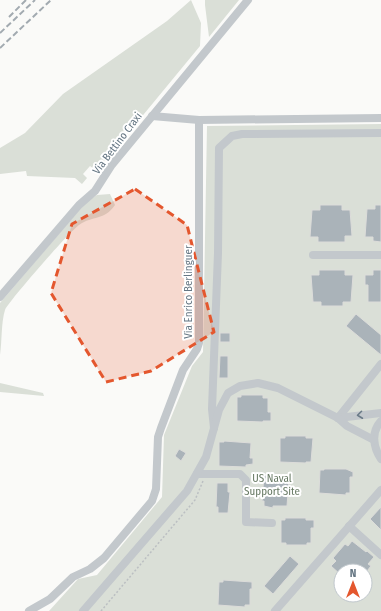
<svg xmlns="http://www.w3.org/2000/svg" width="381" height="611" font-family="'Fira Sans Condensed',sans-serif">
	<rect width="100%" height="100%" fill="#fafaf8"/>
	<g fill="#dadfd7" fill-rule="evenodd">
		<polygon points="191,0 201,23 200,46 97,171 90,166 83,174 87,178 82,184 75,178 27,176 26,171 0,174 0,148 25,133 63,94 167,21"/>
		<polygon points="205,0 239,0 209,37 205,5"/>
		<path d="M381 124V611H49L78 579 97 575 162 497 164 435 192 366 203 352 207 126ZM341 571H365V595H341Z"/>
		<path d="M110 194 115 205C104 221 93 215 79 225 70 231 8 302 5 310 1 323 2 341 0 355V303L86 202 97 195Z"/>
		<polygon points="0,383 43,393 44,396 0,392"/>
	</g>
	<g fill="#aab3b9" stroke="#dcdcda">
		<polygon points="320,205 342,205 342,210 350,210 352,236 345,236 345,242 318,242 318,237 310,237 312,210 320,210"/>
		<polygon points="375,205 381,205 381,242 373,241 373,237 365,237 367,209 375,209"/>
		<polygon points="319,270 345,270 345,275 353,275 351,302 343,302 343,306 321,306 321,302 313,302 311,275 319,275"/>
		<polygon points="373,270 381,270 381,302 368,302 368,285 365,285 365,275 373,275"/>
		<polygon points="356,314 381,335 381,355 346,326"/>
		<rect x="220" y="333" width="10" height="9"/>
		<polygon points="220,356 228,356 228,378 219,378"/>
		<polygon points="241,395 263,395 263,398 268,398 268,412 271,412 271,421 263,421 263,422 237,421 237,397 241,397"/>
		<polygon points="285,436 306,436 306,438 313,438 311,462 306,462 306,463 280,462 280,438 285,438"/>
		<polygon points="224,441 251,443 250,458 253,458 253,464 246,465 246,467 219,466 219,442 224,442"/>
		<polygon points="179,449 186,453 181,461 175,456"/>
		<polygon points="324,469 346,469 353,472 353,477 350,477 350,493 346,493 346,495 319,493 320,470 324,470"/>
		<polygon points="264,475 286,475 286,479 289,479 287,506 273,506 273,508 264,506 264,501 262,501"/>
		<polygon points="217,483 228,483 228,492 230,492 228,513 218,513 218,507 216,507"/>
		<polygon points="381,507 381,530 370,519"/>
		<polygon points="285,518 306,518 306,520 314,520 314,528 311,528 311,543 307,543 307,545 286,545 286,543 281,543 281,520 285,520"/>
		<polygon points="352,541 366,552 367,551 374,557 368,564 371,566 367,571 341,571 341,575 331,566 336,561 333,558 345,544 348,546"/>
		<polygon points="290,556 299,564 273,594 264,586"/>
		<polygon points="223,580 252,582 252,589 250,589 250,605 245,605 245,607 218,605 219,582 223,582"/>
	</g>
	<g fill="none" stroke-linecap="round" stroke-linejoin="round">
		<polyline stroke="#bbbfc2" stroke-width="1.5" stroke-dasharray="2 2" stroke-linecap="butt" points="101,611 195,500 203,481"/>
		<g stroke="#c3c8cc" stroke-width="8">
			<polyline points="152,116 199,120 381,118"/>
			<polyline points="313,255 381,255"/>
			<polyline points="0,297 79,205 95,191 111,166 248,0"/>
			<polyline points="338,418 381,364"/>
			<polyline points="338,418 381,413"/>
			<path d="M381 421C371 432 373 447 381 459"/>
			<polyline points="214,428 212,409 218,253 219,148 232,136 242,134 381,133"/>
			<polyline points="197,474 240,474 246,480 246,522 272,523"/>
			<polyline points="349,526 381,555"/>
			<polyline points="29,611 50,599 73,577 90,569 104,558 152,501 156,489 158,437 161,428 183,370 197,349 199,343 199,120"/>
			<polyline points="83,611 187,491 206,457 219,410 228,393 240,386 258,383 278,388 338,418 347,426 374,440"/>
			<polyline points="275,611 381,490"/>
		</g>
		<g stroke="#a2aab0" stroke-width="2" stroke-dasharray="6 3" stroke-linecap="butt">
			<polyline points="9,17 26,0"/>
			<polyline points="0,33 35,0"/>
			<polyline points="0,48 51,0"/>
		</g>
	</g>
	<defs><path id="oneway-chevron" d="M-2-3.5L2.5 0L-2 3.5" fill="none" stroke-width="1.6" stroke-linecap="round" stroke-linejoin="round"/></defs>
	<use stroke="#6a7a87" href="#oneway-chevron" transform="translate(360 415) rotate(173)"/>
	<path fill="#e4572e" fill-opacity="0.2" stroke="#e4572e" stroke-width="3" stroke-dasharray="8 5" stroke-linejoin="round" d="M135 189 187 225 214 332 151 371 106 382 51 293 72 224Z"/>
	<g text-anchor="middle" stroke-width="4" stroke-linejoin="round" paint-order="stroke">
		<g font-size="11" fill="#657683" stroke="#fff">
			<text transform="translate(117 143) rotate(-53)" y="4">Via Bettino Craxi</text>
			<text transform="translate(188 292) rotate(-90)" y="4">Via Enrico Berlinguer</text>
		</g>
		<g font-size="11" fill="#687a64" stroke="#fff">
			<text x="272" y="482">US Naval<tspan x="272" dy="13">Support Site</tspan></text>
		</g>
	</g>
	<g transform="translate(353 583)"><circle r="19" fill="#ffffff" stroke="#c1c8cd"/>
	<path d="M0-3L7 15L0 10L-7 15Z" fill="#e4572e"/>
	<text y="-6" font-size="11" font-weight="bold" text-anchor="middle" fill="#657683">N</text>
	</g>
</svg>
